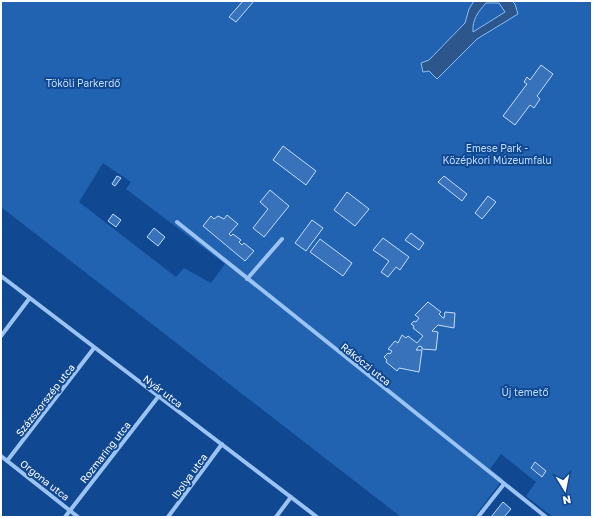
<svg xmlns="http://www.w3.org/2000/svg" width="593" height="518" font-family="'Golos Text',sans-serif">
	<rect width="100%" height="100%" fill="#104891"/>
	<g fill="#2162b1" fill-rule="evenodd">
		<path d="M1 1H474L469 9 465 23 429 60V71L437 79 477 39 518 14 515 4 512 1H592V517H553L526 496 536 482 501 454 490 469 503 479 474 517H401L1 207ZM103 163 131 182 126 189 225 264 211 283 184 268 176 277 79 202Z"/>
		<path d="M486 3H499L505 12 473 32C473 20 478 12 486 3Z"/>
	</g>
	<path fill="#2c568c" stroke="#8cbef7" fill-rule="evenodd" d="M474 1H512L515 4 518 14 477 39 437 79 429 71 423 72 421 63 429 60 465 23 469 9ZM486 3H499L505 12 473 32C472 20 478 12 486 3Z"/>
	<g fill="#3872ba" stroke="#c2ddfe">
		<polygon points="243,1 254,1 236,22 229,17"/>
		<polygon points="541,65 553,74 537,96 540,99 534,108 530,105 515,125 503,116 527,84 524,82 527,77 530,80"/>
		<polygon points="283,146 316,171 306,185 273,160"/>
		<polygon points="117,176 121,178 115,186 112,184"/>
		<polygon points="444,176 467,194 462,201 438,182"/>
		<polygon points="270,190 289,206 264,237 253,228 268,209 260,202"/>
		<polygon points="347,192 369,209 355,226 334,210"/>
		<polygon points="488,196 496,202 482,219 475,213"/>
		<polygon points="113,214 121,220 116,227 108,221"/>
		<polygon points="227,215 238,224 229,234 231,236 233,234 241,240 239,242 242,245 244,243 254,251 245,261 203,226 211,216 214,219 218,216 224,219"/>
		<polygon points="312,220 323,228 306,251 295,243"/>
		<polygon points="154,228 165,237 158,246 147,237"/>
		<polygon points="411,233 424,243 419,250 405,240"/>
		<polygon points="383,238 409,257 400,270 396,267 388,277 381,272 389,261 373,250"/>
		<polygon points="320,239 352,263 343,276 310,252"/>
		<polygon points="428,302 441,312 439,314 443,318 444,318 445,312 455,313 454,328 438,325 432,331 438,332 436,350 422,349 422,347 419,346 416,350 422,350 419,372 399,368 397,371 386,362 387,360 384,357 388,353 390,354 392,351 388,349 395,341 398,343 402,335 406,338 408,336 417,343 423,336 413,328 414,326 411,324 414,321 416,322 419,318 415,315"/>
		<polygon points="535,462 546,471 542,477 531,468"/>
		<polygon points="503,502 511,509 504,517 491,517"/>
	</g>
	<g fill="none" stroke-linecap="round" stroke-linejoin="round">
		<g stroke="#9bc3f3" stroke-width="4">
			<polyline points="177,222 546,517"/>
			<polyline points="1,276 317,517"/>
			<polyline points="247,279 282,239"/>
			<polyline points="1,336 29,299"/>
			<polyline points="1,456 78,517"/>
			<polyline points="7,461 94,348"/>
			<polyline points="65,517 158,397"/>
			<polyline points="168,517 222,444"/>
			<polyline points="276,517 291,497"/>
			<polyline points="478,517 504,484"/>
		</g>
	</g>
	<g text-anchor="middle" stroke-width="4" stroke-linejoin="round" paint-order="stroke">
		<g font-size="10" fill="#c2ddfe" stroke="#104891">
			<text x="83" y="87">Tököli Parkerdő</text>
			<text x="497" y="152">Emese Park -<tspan x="497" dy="12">Középkori Múzeumfalu</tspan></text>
			<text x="525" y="396">Új temető</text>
		</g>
		<g font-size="10" fill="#fff" stroke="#104891">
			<text transform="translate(366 364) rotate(39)" y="4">Rákóczi utca</text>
			<text transform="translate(163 391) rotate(37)" y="4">Nyár utca</text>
			<text transform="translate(45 400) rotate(-52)" y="4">Százszorszép utca</text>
			<text transform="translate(105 452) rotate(-52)" y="4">Rozmaring utca</text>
			<text transform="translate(189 476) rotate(-54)" y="4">Ibolya utca</text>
			<text transform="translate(45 480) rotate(38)" y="4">Orgona utca</text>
		</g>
	</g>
	<rect width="593" height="518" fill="none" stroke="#ffffff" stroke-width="4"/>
	<g transform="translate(565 490) rotate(170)" stroke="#104891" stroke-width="3" paint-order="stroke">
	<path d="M0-3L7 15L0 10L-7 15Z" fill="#ffffff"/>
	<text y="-6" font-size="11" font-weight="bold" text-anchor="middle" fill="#ffffff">N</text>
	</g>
</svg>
